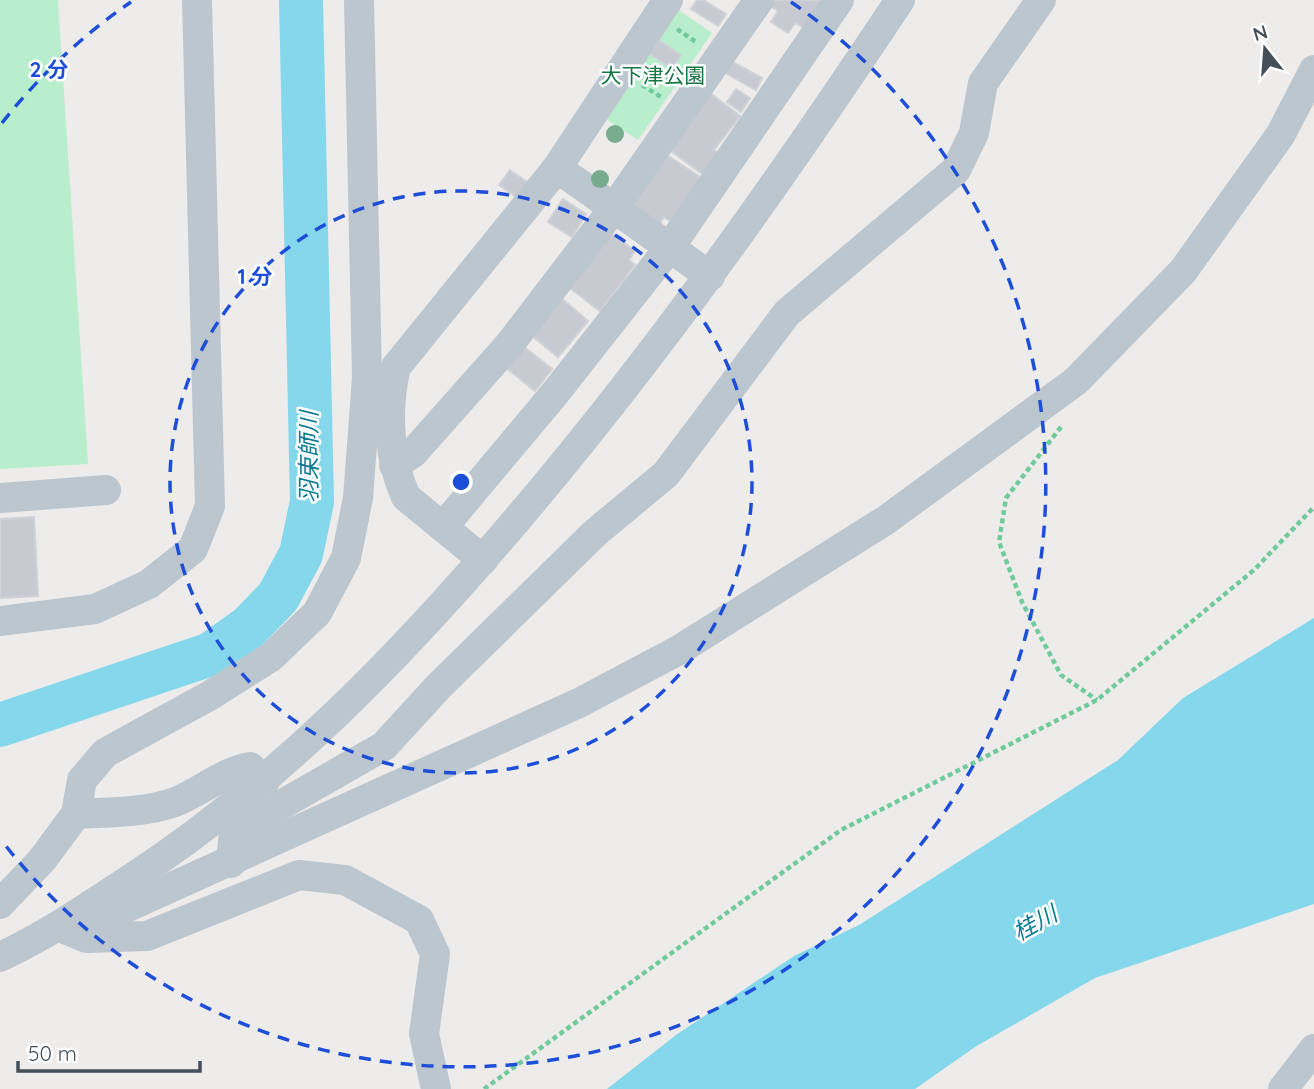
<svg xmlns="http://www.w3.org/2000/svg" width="1314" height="1089" font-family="Quicksand,'Noto Sans JP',sans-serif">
	<rect width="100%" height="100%" fill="#eeebeb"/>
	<g fill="#b8eecb">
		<polygon points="0,0 58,0 88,464 0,469"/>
		<polygon points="673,6 712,33 638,140 598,114"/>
	</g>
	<polygon fill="#85d8eb" points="1314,618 1314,904 1095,978 975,1047 915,1089 607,1089 676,1035 794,956 859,925 1118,760 1183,698"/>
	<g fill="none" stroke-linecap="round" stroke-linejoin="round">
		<polyline stroke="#85d8eb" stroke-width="44" points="0,725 211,654 249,627 278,597 301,554 312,502 301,0"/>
	</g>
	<g fill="#c8cad1" stroke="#cfd2d7" stroke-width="2">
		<polygon points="697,0 703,0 726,14 718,26 691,9"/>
		<polygon points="775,0 822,0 804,28 795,23 788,33 771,22 778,11 770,6"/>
		<polygon points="659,40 681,55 672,69 650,54"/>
		<polygon points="727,59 762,78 756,90 720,70"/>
		<polygon points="736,89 750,98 741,112 727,102"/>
		<polygon points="710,93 740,116 714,150 721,155 705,176 667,148"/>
		<polygon points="667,155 703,179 673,223 664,217 657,228 625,206"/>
		<polygon points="510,170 530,184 519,199 499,185"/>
		<polygon points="563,199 586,214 572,237 548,222"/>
		<polygon points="611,233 635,251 629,260 635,265 600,311 570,288"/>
		<polygon points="559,296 588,321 558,357 532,336"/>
		<polygon points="518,342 552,369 535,391 501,364"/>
		<polygon points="34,517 38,596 0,598 0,519"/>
	</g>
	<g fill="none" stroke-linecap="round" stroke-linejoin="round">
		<g stroke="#70cb9c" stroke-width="4.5" stroke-dasharray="5 3.5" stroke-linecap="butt">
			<polyline points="677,29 696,42"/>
			<polyline points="655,66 670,78 673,75"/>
			<polyline points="642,85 661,97"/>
			<polyline points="1061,427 1006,498 999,542 1022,602 1061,675 1097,700"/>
			<polyline points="484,1089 841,830 1097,700 1254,570 1314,507"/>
		</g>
		<g stroke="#bcc6ce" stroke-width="30">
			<polyline points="557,168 710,276"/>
			<polyline points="394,465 413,453 509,345 614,208 759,0"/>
			<polyline points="0,498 106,490"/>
			<polyline points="443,527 556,392 670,247 839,0"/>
			<path d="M483 560 406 497C388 458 386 408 396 367L557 168 668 0"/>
			<polyline points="0,621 95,609 149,584 193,549 210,506 197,0"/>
			<path d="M76 814C108 812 145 813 175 802 201 792 222 772 250 767L265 781"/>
			<polyline points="231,863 234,832 384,746 438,687 595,533 666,474 787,313 956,170 974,133 983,83 1041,0"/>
			<polyline points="0,904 42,860 76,814 82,780 105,753 209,696 271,657 317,613 346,558 358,498 367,378 359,0"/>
			<polyline points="58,927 112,914 579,703 679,650 886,520 1076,381 1183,271 1281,134 1314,70"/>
			<polyline points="65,929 87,938 147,936 299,875 345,880 419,920 435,954 424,1034 436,1089"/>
			<path d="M0 957C45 936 85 909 126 882 279 783 403 654 520 516 659 352 782 178 900 0"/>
			<polyline points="1283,1089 1314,1049"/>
		</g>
	</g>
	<g fill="#77ac8f">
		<circle cx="675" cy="77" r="9"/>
		<circle cx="615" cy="134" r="9"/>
		<circle cx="600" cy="179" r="9"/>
	</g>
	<g fill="none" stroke="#1d4ed8" stroke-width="3.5" stroke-dasharray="12 9">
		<circle cx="461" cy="482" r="291"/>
		<path d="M2 123A583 583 0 0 1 131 2M791 2A583 583 0 1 1 2 841"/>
	</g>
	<g text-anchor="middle" stroke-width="5" stroke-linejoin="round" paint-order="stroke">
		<g font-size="21" fill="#167844" stroke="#fff">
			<text x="653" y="83">大下津公園</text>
		</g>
		<g font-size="23" font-style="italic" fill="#0c7c94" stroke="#fff">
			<text transform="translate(309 457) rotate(-90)" y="8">羽束師川</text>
			<text transform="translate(1035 923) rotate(-29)" y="8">桂川</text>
		</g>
	</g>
	<circle cx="461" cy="482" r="10" fill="#1d4ed8" stroke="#fff" stroke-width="3.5"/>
	<g font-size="21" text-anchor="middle" font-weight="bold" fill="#1d4ed8" stroke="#fff" stroke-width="5" stroke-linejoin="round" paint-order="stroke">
		<text x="49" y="77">2 分</text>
		<text x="255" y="284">1 分</text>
	</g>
	<g transform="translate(1265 49) rotate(343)" stroke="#ffffff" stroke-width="5" paint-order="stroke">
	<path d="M0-5L12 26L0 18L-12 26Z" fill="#444f58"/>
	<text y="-10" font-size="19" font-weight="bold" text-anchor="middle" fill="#444f58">N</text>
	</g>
	<path d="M18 1061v10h182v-10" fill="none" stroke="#444f58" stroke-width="3.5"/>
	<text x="28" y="1061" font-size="21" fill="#444f58" stroke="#ffffff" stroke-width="5" paint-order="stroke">50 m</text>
</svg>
